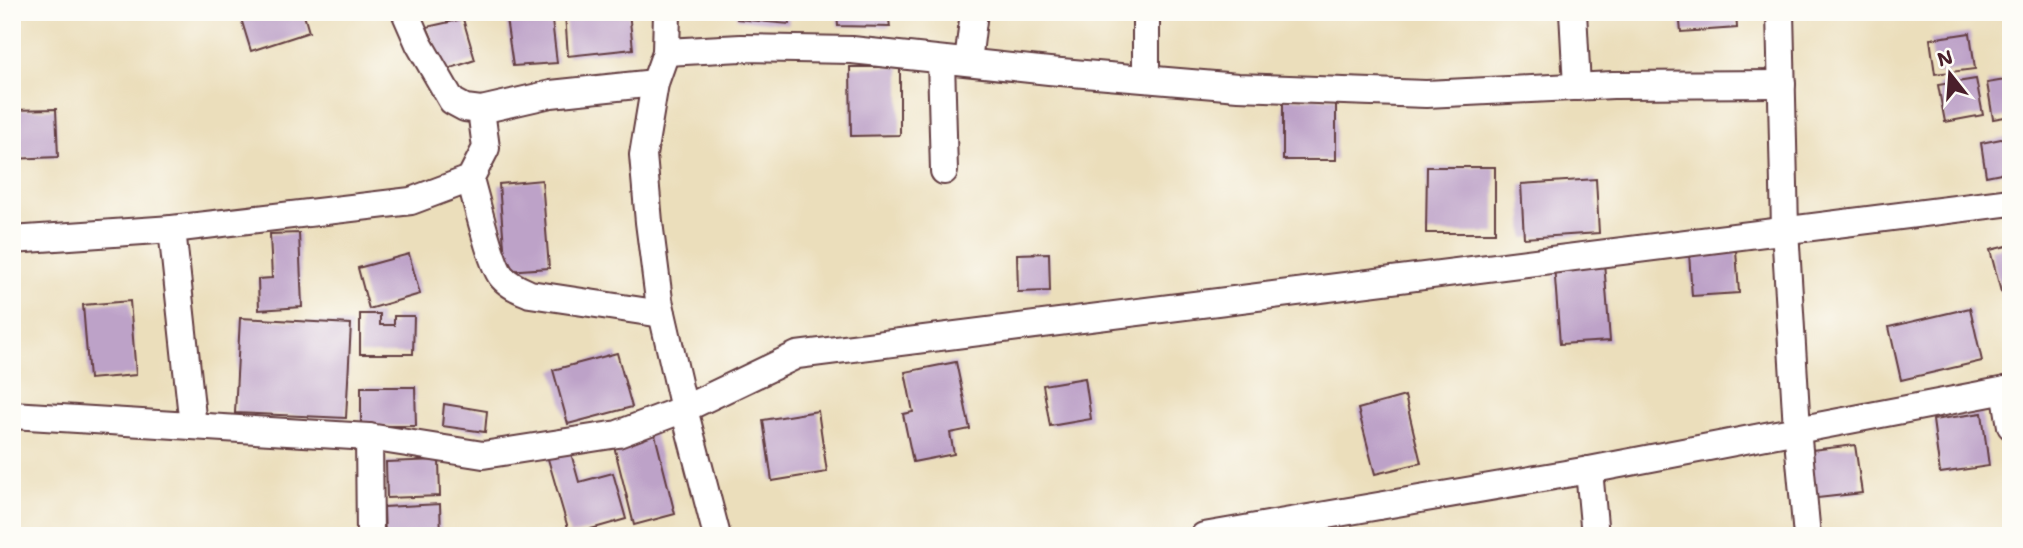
<svg xmlns="http://www.w3.org/2000/svg" width="2023" height="548" font-family="'Shantell Sans',sans-serif">
	<rect width="100%" height="100%" fill="#fdfcf7"/>
	<filter id="ink" filterUnits="userSpaceOnUse"><feTurbulence type="fractalNoise" baseFrequency=".0143" numOctaves="2"/><feDisplacementMap in="SourceGraphic" scale="14" xChannelSelector="R" yChannelSelector="G"/><feConvolveMatrix kernelMatrix="1 2 1 2 8 2 1 2 1" color-interpolation-filters="sRGB"/></filter>
	<filter id="wash" filterUnits="userSpaceOnUse"><feTurbulence type="fractalNoise" baseFrequency=".00686" numOctaves="4" result="noise"/><feDisplacementMap in="SourceGraphic" scale="28" xChannelSelector="R" yChannelSelector="G"/><feGaussianBlur stdDeviation="1.57" result="paint"/><feColorMatrix in="noise" values="0 0 0 0 0 0 0 0 0 0 0 0 0 0 0 0 0 1.4 0 .05"/><feComposite in="paint" operator="in"/></filter>
	<g filter="url(#wash)">
		<rect width="100%" height="100%" fill="#ebdebb"/>
		<g id="blocks">
			<g fill="#bda2c8">
				<polygon points="239,12 312,12 304,15 309,32 251,51"/>
				<polygon points="505,12 551,12 557,63 513,66"/>
				<polygon points="579,12 629,12 633,49 568,56 565,14"/>
				<polygon points="736,12 788,12 789,24 737,19"/>
				<polygon points="837,12 888,12 890,27 838,26"/>
				<polygon points="1679,12 1736,12 1737,28 1681,32"/>
				<polygon points="463,19 475,60 445,70 427,27"/>
				<polygon points="1970,33 1975,69 1935,74 1930,39"/>
				<polygon points="850,67 900,67 900,135 851,136"/>
				<polygon points="1976,79 1983,115 1945,122 1938,85"/>
				<polygon points="2011,79 2011,116 1993,119 1987,83"/>
				<polygon points="1336,98 1336,160 1283,160 1283,99"/>
				<polygon points="56,109 58,157 12,159 12,110"/>
				<polygon points="2011,137 2011,171 1986,176 1981,143"/>
				<polygon points="1427,167 1495,167 1495,233 1426,233"/>
				<polygon points="1596,179 1599,233 1524,238 1521,184"/>
				<polygon points="542,180 549,268 506,271 499,184"/>
				<polygon points="299,233 302,307 259,310 258,279 272,278 270,234"/>
				<polygon points="2011,245 2011,289 2001,292 1990,250"/>
				<polygon points="1736,250 1739,293 1692,296 1689,253"/>
				<polygon points="1049,253 1050,291 1018,292 1017,254"/>
				<polygon points="409,254 420,294 369,309 358,268"/>
				<polygon points="1604,262 1610,341 1560,344 1554,265"/>
				<polygon points="130,301 136,375 89,379 83,305"/>
				<polygon points="1970,308 1982,361 1901,380 1889,327"/>
				<polygon points="360,314 380,314 380,325 394,325 394,316 414,316 413,354 360,354"/>
				<polygon points="240,318 351,324 346,418 235,413"/>
				<polygon points="617,353 632,407 568,424 553,370"/>
				<polygon points="956,362 970,429 950,433 954,454 913,462 903,414 913,412 905,372"/>
				<polygon points="1085,378 1091,419 1050,426 1043,385"/>
				<polygon points="361,387 415,387 416,426 361,426"/>
				<polygon points="1405,396 1421,463 1375,474 1358,409"/>
				<polygon points="444,404 487,411 485,432 442,426"/>
				<polygon points="818,411 827,472 772,481 763,420"/>
				<polygon points="1982,413 1989,466 1940,473 1933,420"/>
				<polygon points="654,431 675,514 634,525 613,442"/>
				<polygon points="1855,445 1862,493 1809,499 1803,451"/>
				<polygon points="569,446 579,482 613,473 626,519 570,535 546,452"/>
				<polygon points="439,460 440,496 387,498 386,462"/>
				<polygon points="440,504 441,536 385,536 384,507"/>
			</g>
		</g>
	</g>
	<g filter="url(#ink)">
		<use href="#blocks" fill-opacity="0" stroke="#623c41" stroke-width="2"/>
		<g fill="none" stroke-linecap="round" stroke-linejoin="round">
			<defs>
				<g id="minor">
					<polyline points="405,12 419,44 452,101 465,108 481,110 551,94 655,83"/>
					<polyline points="667,12 666,52 655,83 643,155 649,222 659,300 684,409 717,536"/>
					<polyline points="1573,12 1577,87"/>
					<polyline points="1780,12 1785,229 1797,429 1807,536"/>
					<polyline points="666,52 741,48 852,50 1049,71 1238,87 1426,94 1613,85 1782,84"/>
					<polyline points="941,60 944,171"/>
					<polyline points="968,62 974,12"/>
					<polyline points="1146,79 1146,12"/>
					<path d="M470 179C476 199 491 265 502 277 510 286 521 290 530 294L662 314"/>
					<polyline points="172,229 193,426"/>
					<polyline points="12,240 172,229 411,201 470,179 486,148 481,110"/>
					<polyline points="2005,390 2011,426"/>
					<polyline points="12,415 369,437 483,455 618,434 684,409 797,355 2011,202"/>
					<polyline points="369,437 370,536"/>
					<polyline points="1589,470 1595,536"/>
					<polyline points="1204,536 1589,470 2011,389"/>
				</g>
			</defs>
			<use href="#minor" stroke="#623c41" stroke-width="30"/>
			<use href="#minor" stroke="#fff" stroke-width="26"/>
		</g>
	</g>
	<rect width="2023" height="548" fill="none" stroke="#fdfcf7" stroke-width="42"/>
	<g transform="translate(1950 74) rotate(343)" stroke="#fdfcf7" stroke-width="5" paint-order="stroke">
	<path d="M0-5L12 26L0 18L-12 26Z" fill="#4a1f2b"/>
	<text y="-10" font-size="19" font-weight="bold" text-anchor="middle" fill="#4a1f2b">N</text>
	</g>
</svg>
